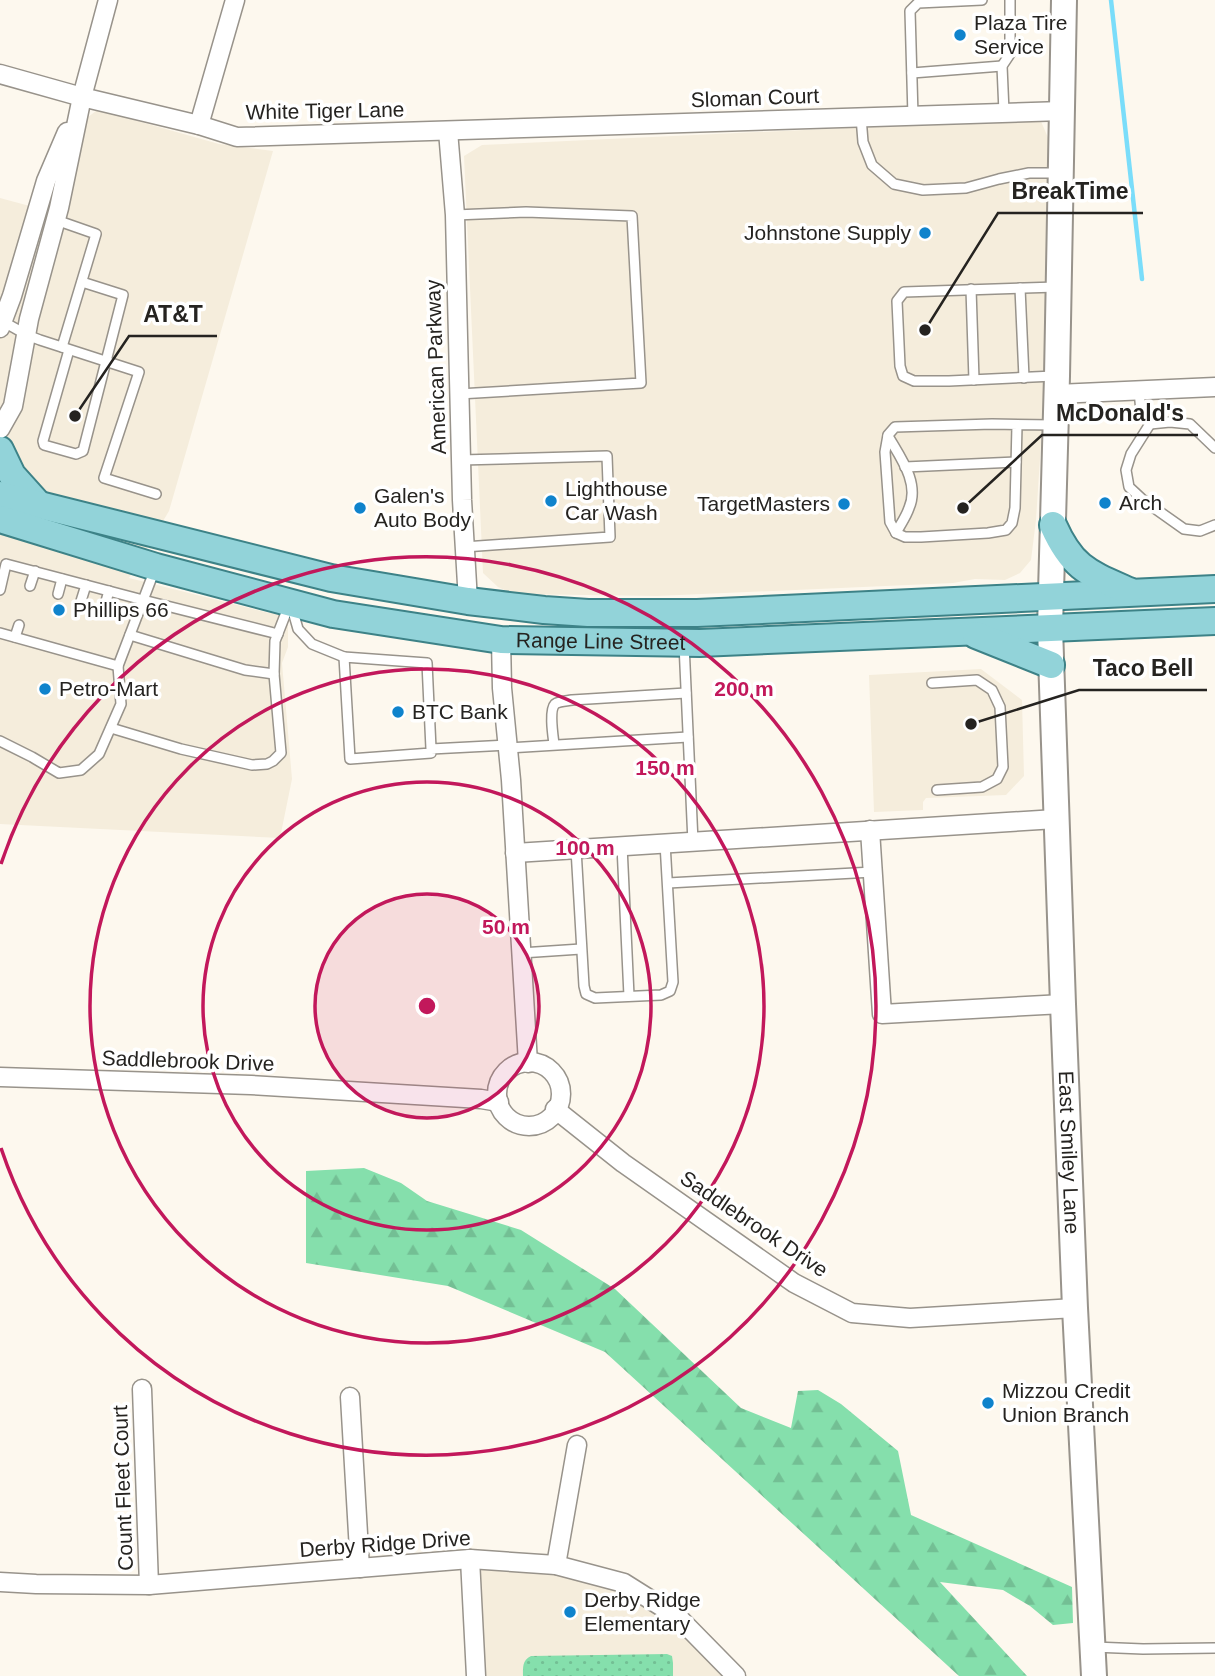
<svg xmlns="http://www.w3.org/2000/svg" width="1215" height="1676" font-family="Arial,sans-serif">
	<defs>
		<pattern id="forest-firs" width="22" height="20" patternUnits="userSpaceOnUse" patternTransform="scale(1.75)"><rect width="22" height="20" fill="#85dfac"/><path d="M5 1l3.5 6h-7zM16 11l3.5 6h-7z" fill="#73bf94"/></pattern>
		<pattern id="park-dots" width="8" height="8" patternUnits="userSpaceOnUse" patternTransform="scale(1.75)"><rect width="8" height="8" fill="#85dfac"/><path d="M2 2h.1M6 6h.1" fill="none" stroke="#73bf94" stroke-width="1.8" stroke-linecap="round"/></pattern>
	</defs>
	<rect width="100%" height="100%" fill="#fdf8ee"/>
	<g fill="#f5eddc">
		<polygon points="96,111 102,111 219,144 273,151 169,511 129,578 269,613 288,614 288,647 282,663 292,779 280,838 0,824 0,198 63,215 83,125 88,117"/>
		<polygon points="1040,119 1049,140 1048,335 1036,520 1031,560 1020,573 1005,580 975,579 953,583 657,596 513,594 498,587 483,573 464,156 482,145"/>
		<polygon points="981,669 1022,700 1024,776 1006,795 926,798 923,802 923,810 874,812 869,675"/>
		<polygon points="470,1559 556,1565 660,1606 735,1676 476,1676"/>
	</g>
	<polygon fill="url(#forest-firs)" points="364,1168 401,1183 427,1201 521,1230 615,1289 741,1408 791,1428 798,1391 818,1390 841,1404 898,1451 911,1515 1072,1587 1073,1623 1053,1625 1030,1606 1003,1590 940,1582 1027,1676 959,1676 605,1352 448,1286 306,1263 306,1171"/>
	<path fill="url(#park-dots)" d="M667 1654 672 1656 673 1663V1676H523C523 1668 522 1660 531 1656Z"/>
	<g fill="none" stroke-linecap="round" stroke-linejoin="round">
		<polyline stroke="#7addfa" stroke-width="4.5" points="1111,0 1142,279"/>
		<defs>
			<g id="lane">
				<polyline points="912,73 1002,66"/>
				<polyline points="1004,112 1002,66 1010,54 1010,0"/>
				<polyline points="913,116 910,11 918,3 982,0"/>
				<polyline points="861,117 863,142 872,165 894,184 923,190 966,188 999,179 1029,173 1060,173"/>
				<polyline points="455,215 526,212 632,216 641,383 459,394"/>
				<polyline points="56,220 96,234 62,347"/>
				<polyline points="1020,288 1024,378"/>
				<polyline points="971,289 974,380"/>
				<polyline points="2,321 27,335 40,340 139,372 104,478 156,494"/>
				<polyline points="69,350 43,441 44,445 76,454 83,451 123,295 82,282"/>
				<polyline points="1054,376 949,381 914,381 903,376 900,366 897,301 904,292 1057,287"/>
				<polyline points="1139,390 1141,412 1150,424"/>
				<polyline points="1150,424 1131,454 1126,470 1129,487 1143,500 1184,529 1200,531 1215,525"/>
				<polyline points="1150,424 1170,422 1190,424 1215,448"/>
				<polyline points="1017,425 1015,508 1012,523 1006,530 988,533 921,537 905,537 896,533 890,522 885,452 888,435 895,427 992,424 1053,425"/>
				<path d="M888 436C900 457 920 483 909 508 906 517 900 525 896 533"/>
				<polyline points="461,460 607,456 610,537 464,547"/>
				<polyline points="905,467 1016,462"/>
				<polyline points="30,586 35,571"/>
				<polyline points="0,590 6,564 143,600 278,634"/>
				<polyline points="58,594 62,579"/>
				<polyline points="81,601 86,585"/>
				<polyline points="104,608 109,591"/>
				<polyline points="292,608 298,629 312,644 344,657"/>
				<polyline points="0,633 118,666 155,569"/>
				<polyline points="130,635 245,670 274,674"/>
				<polyline points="15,637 19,625"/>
				<polyline points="684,644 693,842"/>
				<polyline points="932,683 977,680 992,690 1000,707 1003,767 997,779 982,787 937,790"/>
				<polyline points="111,728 181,749 252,765 267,764 273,761 281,753 274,674 275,641 289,605"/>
				<polyline points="0,741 32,757 59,773 81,770 99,754 121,704 118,666"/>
				<path d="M554 744C553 736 549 710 555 704 559 701 567 701 572 700L686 693"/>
				<polyline points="508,748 688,737"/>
				<polyline points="431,749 427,663 344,657 350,759 431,753 431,749 508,745"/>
				<polyline points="622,846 629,996"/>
				<polyline points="576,849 584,986 586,994 595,998 661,995 670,991 673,982 665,843"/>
				<polyline points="668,883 873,872"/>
				<polyline points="521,953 581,949"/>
				<polyline points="1094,1647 1143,1649 1215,1648"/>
			</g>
			<g id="street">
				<polyline points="0,74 82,97 199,125 237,137 1063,111"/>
				<polyline points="199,125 235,0"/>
				<polyline points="448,131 455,215 462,500 468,601"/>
				<polyline points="0,328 12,296 46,181 67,132"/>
				<polyline points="1057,394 1215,387"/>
				<polyline points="0,429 13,406 29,319 59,208 82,97 108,0"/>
				<polyline points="501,640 502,688 511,780 528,1063"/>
				<polyline points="870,830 882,1014 1063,1004"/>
				<polyline points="515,853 1056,819"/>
				<circle cx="529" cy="1094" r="32"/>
				<polyline points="0,1077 251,1085 481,1099 499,1102"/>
				<polyline points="555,1109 623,1163 794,1283 852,1313 910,1318 1075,1308"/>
				<polyline points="142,1389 149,1585"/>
				<polyline points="350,1397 360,1568"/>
				<polyline points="470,1559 476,1676"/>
				<polyline points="556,1565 577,1445"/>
				<polyline points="0,1582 36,1584 149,1585 470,1559 556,1565 624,1583 678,1617 736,1676"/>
			</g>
			<g id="secondary">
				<path id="s1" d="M1064 0 1057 376 1050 628 1063 1004 1075 1308 1094 1676"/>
			</g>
			<g id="primary">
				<polyline points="0,450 12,475 39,505"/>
				<polyline points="0,495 331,578 468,601 544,610 588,613 697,613 1215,589"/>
				<path id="s2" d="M0 519 156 567 333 614 501 640 700 643 1215 621"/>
				<path d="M1053 525C1072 568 1088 573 1129 591"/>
				<polyline points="976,635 1051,665"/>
			</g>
		</defs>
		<use href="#lane" stroke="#98938b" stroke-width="12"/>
		<use href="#street" stroke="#98938b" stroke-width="21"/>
		<use href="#secondary" stroke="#98938b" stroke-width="28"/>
		<use href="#primary" stroke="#3d8287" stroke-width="30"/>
		<use href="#lane" stroke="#fff" stroke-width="9"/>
		<use href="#street" stroke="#fff" stroke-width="18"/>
		<use href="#secondary" stroke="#fff" stroke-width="24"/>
		<use href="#primary" stroke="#92d3d9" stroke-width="26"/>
	</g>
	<circle cx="427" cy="1006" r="112" fill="#c2185b" fill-opacity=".12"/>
	<g fill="none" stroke="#c2185b" stroke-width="3.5">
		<circle cx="427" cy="1006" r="112"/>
		<circle cx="427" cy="1006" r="224"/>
		<circle cx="427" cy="1006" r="337"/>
		<path d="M1 864A449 449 0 1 1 1 1148"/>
	</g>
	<g fill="#0f83cc" stroke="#fff" stroke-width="2.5">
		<circle cx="960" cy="35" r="7"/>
		<circle cx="925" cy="233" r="7"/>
		<circle cx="551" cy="501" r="7"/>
		<circle cx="1105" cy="503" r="7"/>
		<circle cx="844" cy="504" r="7"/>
		<circle cx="360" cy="508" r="7"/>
		<circle cx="59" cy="610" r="7"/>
		<circle cx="45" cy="689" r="7"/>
		<circle cx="398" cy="712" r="7"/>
		<circle cx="988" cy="1403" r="7"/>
		<circle cx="570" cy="1612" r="7"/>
	</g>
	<g text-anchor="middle" stroke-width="7" stroke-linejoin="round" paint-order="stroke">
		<g font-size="21" fill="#252320" stroke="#fff" text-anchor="start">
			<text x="974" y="30">Plaza Tire<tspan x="974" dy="24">Service</tspan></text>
			<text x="911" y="240" text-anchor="end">Johnstone Supply</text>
			<text x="565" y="496">Lighthouse<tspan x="565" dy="24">Car Wash</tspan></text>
			<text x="374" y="503">Galen's<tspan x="374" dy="24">Auto Body</tspan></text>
			<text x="1119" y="510">Arch</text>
			<text x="830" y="511" text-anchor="end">TargetMasters</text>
			<text x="73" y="617">Phillips 66</text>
			<text x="59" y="696">Petro-Mart</text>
			<text x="412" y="719">BTC Bank</text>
			<text x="1002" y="1398">Mizzou Credit<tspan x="1002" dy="24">Union Branch</tspan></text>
			<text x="584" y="1607">Derby Ridge<tspan x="584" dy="24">Elementary</tspan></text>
		</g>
		<g font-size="21" fill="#252320" stroke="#fff">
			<text transform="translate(755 98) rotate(-2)" y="7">Sloman Court</text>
			<text transform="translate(325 111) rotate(-1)" y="7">White Tiger Lane</text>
			<text transform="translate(436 367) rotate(-92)" y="7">American Parkway</text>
			<text dy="7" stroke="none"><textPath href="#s2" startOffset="616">Range Line Street</textPath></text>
			<text transform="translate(188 1061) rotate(2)" y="7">Saddlebrook Drive</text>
			<text dy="7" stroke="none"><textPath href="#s1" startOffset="1153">East Smiley Lane</textPath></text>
			<text transform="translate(754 1224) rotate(34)" y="7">Saddlebrook Drive</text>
			<text transform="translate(123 1488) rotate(-92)" y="7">Count Fleet Court</text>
			<text transform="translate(385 1544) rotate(-4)" y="7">Derby Ridge Drive</text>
		</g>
	</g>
	<circle cx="427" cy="1006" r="10" fill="#c2185b" stroke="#fff" stroke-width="3.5"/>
	<g font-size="21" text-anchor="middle" font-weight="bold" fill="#c2185b" stroke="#fff" stroke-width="7" stroke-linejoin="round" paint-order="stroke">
		<text x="744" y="696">200 m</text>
		<text x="665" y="775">150 m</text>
		<text x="585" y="855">100 m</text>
		<text x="506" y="934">50 m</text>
	</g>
	<path fill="none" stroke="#252320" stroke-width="2.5" d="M925 330L998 213H1143M75 416L129 336H217M963 508L1042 435H1198M971 724L1079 690H1207"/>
	<g fill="#252320" stroke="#fff" stroke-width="2.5">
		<circle cx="925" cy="330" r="7"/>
		<circle cx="75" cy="416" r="7"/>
		<circle cx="963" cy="508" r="7"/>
		<circle cx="971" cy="724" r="7"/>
	</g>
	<g font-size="23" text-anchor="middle" font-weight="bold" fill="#252320" stroke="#fff" stroke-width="7" stroke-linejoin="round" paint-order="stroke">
		<text x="1070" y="199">BreakTime</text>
		<text x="173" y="322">AT&amp;T</text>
		<text x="1120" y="421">McDonald's</text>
		<text x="1143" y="676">Taco Bell</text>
	</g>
</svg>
